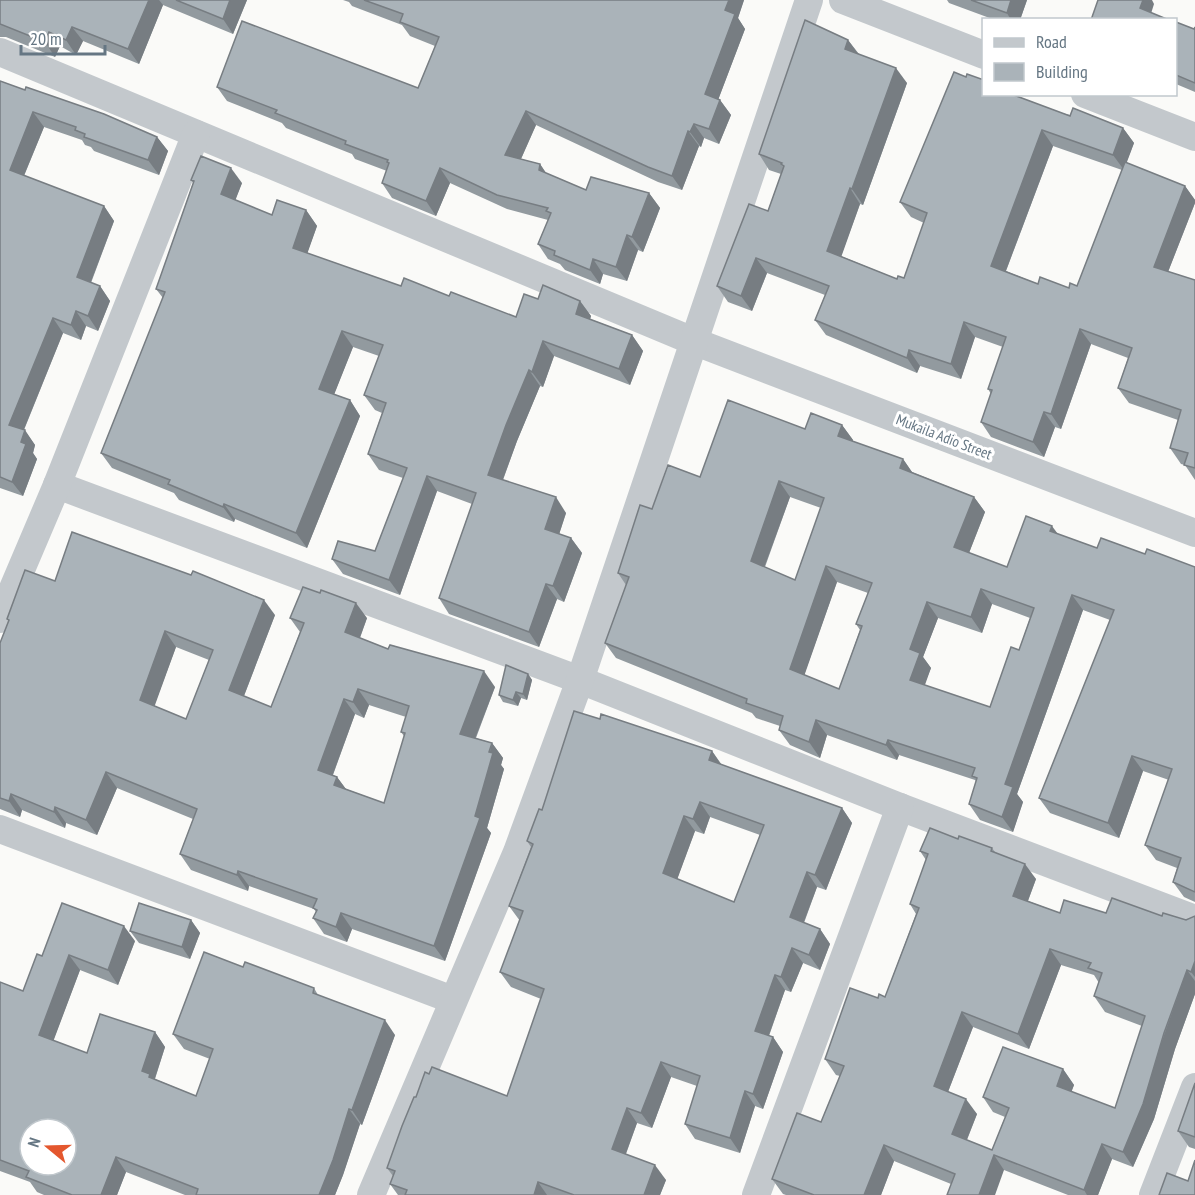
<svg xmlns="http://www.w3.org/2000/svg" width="1195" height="1195" font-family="'PT Sans Narrow',sans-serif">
	<rect width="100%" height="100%" fill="#fafaf8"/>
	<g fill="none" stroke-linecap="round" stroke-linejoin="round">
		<g stroke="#c3c8cc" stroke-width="28">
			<polyline points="843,0 984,55"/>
			<polyline points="0,52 693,341 1195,533"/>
			<polyline points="1085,94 1195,137"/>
			<polyline points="57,485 580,680 900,807 1195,919"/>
			<polyline points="0,619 57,485 196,134"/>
			<polyline points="0,829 453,1000"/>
			<polyline points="371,1195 517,852 580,680 809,0"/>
			<polyline points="756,1195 900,807"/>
			<polyline points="1153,1195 1195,1087"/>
		</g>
	</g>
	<g fill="#929a9f" fill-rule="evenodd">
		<polygon points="0,0 247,0 233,34 163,5 139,64 83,41 76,55 60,46 55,57 6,37 0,37"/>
		<polygon points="343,0 744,0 738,18 745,29 718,100 720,100 731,115 719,144 704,138 701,147 699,146 682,190 658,182 536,125 521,159 540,164 546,173 586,190 649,193 660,208 643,252 638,250 627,281 603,274 600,284 565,270 560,264 548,259 538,244 548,220 507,209 450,183 436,216 392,198 382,183 387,171 355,159 352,154 286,128 282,123 227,101 217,87 418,88 435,46 410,36 402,25 352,6 349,2"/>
		<polygon points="947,0 1027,0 1020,20 995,20 949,3"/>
		<polygon points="1176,22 1194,29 1195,27 1195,92 1176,84"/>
		<path d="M848 40 859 54 907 83 863 205 860 204 841 256 897 279 904 278 924 223 911 217 900 202 984 94 1123 128 1134 143 1126 163 1185 186 1195 200V203L1168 272 1195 280V480L1185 465 1181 464 1170 448 1178 420 1129 403 1118 388 1128 358 1091 344 1061 429 1055 427 1044 457 991 437 981 422 991 394 988 389 1003 347 975 337 961 379 920 366 917 373 826 335 815 320 825 295 767 273 752 311 728 302 717 286 768 211 781 174 769 170 759 154ZM1053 146 1122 170 1077 286 1069 288 1038 284 1006 271Z"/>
		<polygon points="0,81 157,137 168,151 159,175 94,151 91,147 85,145 82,140 44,127 24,176 104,206 114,221 91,283 100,286 110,301 98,331 86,326 81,340 63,333 24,430 35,445 33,453 37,459 23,496 0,488"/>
		<polygon points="191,180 242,183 235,200 272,215 306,210 317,226 307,253 401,286 449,296 516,317 538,299 580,301 591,316 590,319 632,335 643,351 630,385 554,356 543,387 540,386 517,441 503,480 566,513 559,534 571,538 582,553 564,602 557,599 539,647 449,614 439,598 472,504 437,491 400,595 343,574 332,559 375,551 403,478 379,470 368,454 382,413 375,410 364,395 379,356 353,347 334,394 350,400 360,416 307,548 235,519 234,522 179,500 174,493 112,468 101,453 163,298 156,289 193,183"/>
		<path d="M842 425 853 440V442L903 459 912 472 974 497 985 512 969 553 1007 567 1058 534 1097 548 1145 554 1195 567V902L1184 897 1173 882 1177 868 1156 860 1145 845 1169 780 1143 771 1119 838 1050 813 1039 798 1110 620 1083 610 1017 794 1023 802 1013 832 980 820 969 804 976 781 975 780 899 755 897 760 827 735 820 758 790 745 779 730 780 726 756 718 752 713 616 658 605 643 626 585 618 573 652 509 700 477 805 429ZM790 497 821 508 795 580 765 567ZM837 582 868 593 856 624 860 630 839 689 804 675ZM992 604 1030 618 1019 650 990 707 924 685 931 668 923 657 938 618 982 633Z"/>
		<path d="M55 581 275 615 244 696 271 707 300 632 290 618H367L360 638 388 649 495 687 476 738 492 743 503 758 501 765 504 769 487 828 491 833 445 961 352 929 347 942 324 934 313 918 316 912 314 909 249 886 248 891 191 870 180 854 193 819 117 788 97 835 66 823 65 828 22 810 20 817 0 809V643L9 621 7 619ZM176 647 209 660 186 719 154 706ZM369 705 406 717 401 732 404 736 384 803 346 789 337 777 333 775 355 714 364 718Z"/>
		<polygon points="528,674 532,680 527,700 521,698 518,706 503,702 499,695"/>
		<path d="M600 719 712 751 722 765 842 808 852 823 826 890 817 887 804 923 820 929 830 944 820 970 803 963 791 992 785 990 769 1036 773 1037 783 1052 763 1109 755 1106 740 1153 695 1139 685 1124 697 1086 671 1077 652 1128 637 1123 626 1154 666 1180 660 1195H398L390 1184 393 1176 387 1168 416 1097 507 1096 541 999 511 987 500 972 520 921 509 906 531 847 527 841 542 810ZM710 817 760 835 734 902 677 879 695 831 704 834Z"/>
		<path d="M958 839 992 848 995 852 1036 879 1028 901 1060 913H1106L1162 916 1186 920 1195 916V994L1175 1049 1154 1119 1133 1167 1112 1159 1098 1195H1068L1004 1170 951 1184 894 1161 881 1195H786L783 1194 772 1179 821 1122 840 1076 836 1075 825 1059 878 998 885 997 916 914 910 904 926 860 920 851ZM1061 965 1094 975 1099 983 1094 996 1105 1012 1142 1026 1115 1108 1071 1092 1074 1085 1063 1069 983 1097 993 1112 1005 1117 992 1150 967 1140 977 1114 948 1092 973 1027 1029 1049Z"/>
		<polygon points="191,920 200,933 190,959 139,943 130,931"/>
		<polygon points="135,941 118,985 80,970 53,1041 87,1053 155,1032 165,1047 155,1079 196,1096 210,1059 184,1049 173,1034 243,967 314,988 318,995 395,1035 362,1125 360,1124 343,1175 335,1195 185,1195 126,1172 117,1195 44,1195 37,1192 30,1182 0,1171 0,982 23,991 42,956"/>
		<polygon points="1195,1083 1195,1149 1189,1147 1178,1131"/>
	</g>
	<g fill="#777d82">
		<polygon points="149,0 159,0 163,5 139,64 128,49"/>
		<polygon points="230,0 247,0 233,34 223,19"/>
		<polygon points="729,0 744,0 738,18 745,29 715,108 705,94 725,10"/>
		<polygon points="1011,0 1027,0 1020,20 1011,20 1007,13"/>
		<polygon points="1143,0 1152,0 1154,4 1149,20 1140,8"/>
		<polygon points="72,27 83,41 76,55 66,40"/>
		<polygon points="49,32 60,46 55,57 45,42"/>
		<polygon points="848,40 859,55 845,49"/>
		<polygon points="896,68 907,83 863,205 852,189"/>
		<polygon points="720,100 731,115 719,144 709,129"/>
		<polygon points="526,111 536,125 516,170 505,155"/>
		<polygon points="33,112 44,127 20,185 10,170"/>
		<polygon points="694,124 704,138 701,147 690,132"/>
		<polygon points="1123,128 1134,143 1124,170 1113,155"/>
		<polygon points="1042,130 1053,146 1002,281 991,266"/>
		<polygon points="688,131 699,146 682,190 672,176"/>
		<polygon points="157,137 168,151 159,175 148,160"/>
		<polygon points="540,164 550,179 539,170"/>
		<polygon points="231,168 242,183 232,209 221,194"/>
		<polygon points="440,168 450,183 436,216 426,201"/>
		<polygon points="1185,186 1195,200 1195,203 1164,282 1154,267"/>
		<polygon points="850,188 860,204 838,266 827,251"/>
		<polygon points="649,193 660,208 643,252 632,237"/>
		<polygon points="104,206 114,221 87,292 77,277"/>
		<polygon points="306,210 317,226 304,263 293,248"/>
		<polygon points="627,235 638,250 627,281 616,267"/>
		<polygon points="756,258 767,273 752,311 741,296"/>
		<polygon points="593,259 603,274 600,284 590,270"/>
		<polygon points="100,286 110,301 98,331 88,316"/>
		<polygon points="580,301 591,316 587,330 576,314"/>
		<polygon points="76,311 86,326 81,340 71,325"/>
		<polygon points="53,318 63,333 20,439 9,425"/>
		<polygon points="964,322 975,337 961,379 951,364"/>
		<polygon points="1080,329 1091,344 1061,429 1051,414"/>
		<polygon points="342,331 353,347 330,405 319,389"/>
		<polygon points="632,335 643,351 630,385 619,369"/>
		<polygon points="543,341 554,356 543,387 532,372"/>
		<polygon points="909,350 920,366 917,373 907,358"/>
		<polygon points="529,370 540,386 517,441 499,490 488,475 506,425"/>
		<polygon points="350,400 360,416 307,548 296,533"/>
		<polygon points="1044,412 1055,427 1044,457 1033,442"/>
		<polygon points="842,425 853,440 849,452 838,436"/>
		<polygon points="25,430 35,445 33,453 37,459 23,496 12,482 21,442"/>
		<polygon points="903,459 914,475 900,468"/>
		<polygon points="427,476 437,491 400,595 389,580"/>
		<polygon points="779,481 790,497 761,576 751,561"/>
		<polygon points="556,497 566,513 556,544 545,529"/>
		<polygon points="974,497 985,512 965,563 954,547"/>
		<polygon points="224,504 235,519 234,522 223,507"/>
		<polygon points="1052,526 1063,541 1050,531"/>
		<polygon points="571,538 582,553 564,602 553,586"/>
		<polygon points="826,566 837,582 801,685 790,669"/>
		<polygon points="546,584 557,599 539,647 529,632"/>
		<polygon points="981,589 992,604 982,633 971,617"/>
		<polygon points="1072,595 1083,610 1017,794 1023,802 1013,832 1002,817 1005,784"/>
		<polygon points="264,600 275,615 240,706 229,690"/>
		<polygon points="927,602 938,618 923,657 931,668 921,696 910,680 910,649"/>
		<polygon points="356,603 367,618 356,648 345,632"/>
		<polygon points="165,631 176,647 151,716 140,700"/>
		<polygon points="484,671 495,687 471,749 460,734"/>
		<polygon points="528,674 532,680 527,700 523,694"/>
		<polygon points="358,689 369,705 364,718 353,702"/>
		<polygon points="516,692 521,698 518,706 513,700"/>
		<polygon points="344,699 355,714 329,785 318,770"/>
		<polygon points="816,720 827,735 820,758 809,742"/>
		<polygon points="888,740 899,755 897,760 886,745"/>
		<polygon points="492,743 503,758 501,765 504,769 487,828 491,833 445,961 434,946 475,816"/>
		<polygon points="712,751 722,766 709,760"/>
		<polygon points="1132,756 1143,771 1119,838 1108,823"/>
		<polygon points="106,772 117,788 97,835 86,820"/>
		<polygon points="337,777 348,792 334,785"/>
		<polygon points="11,794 22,810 20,817 9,801"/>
		<polygon points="700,802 710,817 704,834 693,819"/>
		<polygon points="55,807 66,823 65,828 54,812"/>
		<polygon points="842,808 852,823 826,890 815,875"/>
		<polygon points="684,816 695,831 674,888 663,873"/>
		<polygon points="1025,864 1036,879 1024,911 1013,896"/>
		<polygon points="238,871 249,886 248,891 237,875"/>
		<polygon points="807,872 817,887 800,932 790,917"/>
		<polygon points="341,913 352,929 347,942 336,927"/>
		<polygon points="191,920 200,933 190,959 182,947"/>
		<polygon points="124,926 135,941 118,985 108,970"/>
		<polygon points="820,929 830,944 820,970 809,955"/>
		<polygon points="792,948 803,963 791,992 781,977"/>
		<polygon points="1050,949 1061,965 1029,1049 1018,1034"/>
		<polygon points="69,955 80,970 50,1050 39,1035"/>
		<polygon points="1195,961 1195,977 1191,972"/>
		<polygon points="1187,970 1195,981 1195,994 1175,1049 1154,1119 1133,1167 1123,1152"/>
		<polygon points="775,975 785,990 765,1046 755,1031"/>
		<polygon points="962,1012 973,1027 944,1102 934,1086"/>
		<polygon points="385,1020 395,1035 362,1125 352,1110"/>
		<polygon points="155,1032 165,1047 154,1081 142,1071"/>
		<polygon points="773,1037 783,1052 763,1109 753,1094"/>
		<polygon points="661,1062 671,1077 652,1128 641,1113"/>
		<polygon points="1063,1069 1074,1085 1068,1101 1057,1086"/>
		<polygon points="745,1091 755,1106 740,1153 730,1138"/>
		<polygon points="966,1099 977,1114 963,1149 952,1134"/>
		<polygon points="627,1108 637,1123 622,1164 612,1149"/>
		<polygon points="349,1109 360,1124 343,1175 335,1195 319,1195"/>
		<polygon points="1102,1144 1112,1159 1098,1195 1087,1195 1084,1190"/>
		<polygon points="884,1145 894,1161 881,1195 864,1195"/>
		<polygon points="994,1155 1004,1170 995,1195 979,1195"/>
		<polygon points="116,1157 126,1172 117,1195 101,1195"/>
		<polygon points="655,1165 666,1180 660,1195 644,1195"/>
		<polygon points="538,1182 547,1195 534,1195"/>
	</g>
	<g fill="#aab3b9" stroke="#777d82" stroke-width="1.5" fill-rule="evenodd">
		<polygon points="0,0 149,0 128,49 72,27 66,40 49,32 45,42 0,24"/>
		<polygon points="176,0 230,0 223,19"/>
		<polygon points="364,0 729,0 725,10 735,14 705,94 720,100 709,129 694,124 690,132 688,131 672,176 648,167 526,111 505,155 540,164 539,170 586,190 591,177 649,193 632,237 627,235 616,267 593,259 590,270 554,255 555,251 538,244 551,213 546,211 548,208 497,195 440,168 426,201 382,183 389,163 387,162 388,160 345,144 346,141 275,113 277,110 217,87 242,21 418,88 439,37 400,22 403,14"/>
		<polygon points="971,0 1011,0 1007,13"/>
		<polygon points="1098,0 1143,0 1140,8 1169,20 1091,20"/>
		<polygon points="805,20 848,40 845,49 896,68 852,189 850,188 827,251 897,279 898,276 904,278 927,213 900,202 954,72 966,77 967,74 984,80 984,94 1011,94 1070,116 1073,108 1123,128 1113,155 1042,130 991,266 1038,284 1040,277 1069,288 1070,283 1077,286 1125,162 1185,186 1154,267 1195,280 1195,468 1184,465 1188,453 1170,448 1181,410 1118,388 1132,348 1080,329 1051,414 1044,412 1033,442 981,422 992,390 988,389 1006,337 964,322 951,364 909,350 907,358 815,320 829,286 756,258 741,296 717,286 749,204 768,211 784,166 781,164 782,163 759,154"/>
		<polygon points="1176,22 1194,29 1195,27 1195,83 1176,75"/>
		<polygon points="0,81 25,90 26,87 104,114 157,137 148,160 84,137 85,134 75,130 76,127 33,112 10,170 104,206 77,277 100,286 88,316 76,311 71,325 53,318 9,425 25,430 21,442 26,444 12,482 0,477"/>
		<polygon points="201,156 231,168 221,194 272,215 277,200 306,210 293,248 401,286 404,278 449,296 451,292 516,317 524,294 538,299 543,285 580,301 576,314 632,335 619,369 543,341 532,372 529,370 506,425 488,475 556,497 545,529 571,538 553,586 546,584 529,632 439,598 476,493 427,476 389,580 332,559 338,541 375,551 407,468 368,454 386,403 364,395 383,345 342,331 319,389 350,400 296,533 224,504 223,507 168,484 170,480 101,453 165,292 156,289 194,181 191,180"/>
		<path d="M728 400 805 429 811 413 842 425 838 436 903 459 900 468 974 497 954 547 1007 567 1026 516 1052 526 1050 531 1097 548 1101 538 1145 554 1147 549 1195 567V892L1173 882 1181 858 1145 845 1172 769 1132 756 1108 823 1039 798 1114 610 1072 595 1005 784 1013 787 1002 817 969 804 977 778 972 776 975 768 888 740 886 745 816 720 809 742 779 730 783 716 746 703 747 699 605 643 629 577 618 573 640 505 652 509 668 465 700 477ZM779 481 824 498 795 580 751 561ZM826 566 872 583 856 624 862 626 839 689 790 669ZM981 589 1034 608 1019 650 1011 647 990 707 910 680 920 653 910 649 927 602 971 617Z"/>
		<path d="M72 532 191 575 193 571 264 600 229 690 271 707 304 623 290 618 303 587 320 593 321 590 356 603 345 632 388 649 390 645 484 671 460 734 492 743 489 752 493 753 475 816 480 818 434 946 341 913 336 927 313 918 317 910 313 908 317 899 238 871 237 875 180 854 197 809 106 772 86 820 55 807 54 812 11 794 9 801 0 798V643L9 620 7 619 25 570 55 581ZM165 631 213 650 186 719 140 700ZM358 689 409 706 401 732 405 733 384 803 334 785 337 777 318 770 344 699 353 702Z"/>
		<polygon points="506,665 528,674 523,694 516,692 513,700 499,695"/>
		<path d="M574 711 600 719 601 714 712 751 709 760 842 808 815 875 807 872 790 917 820 929 809 955 792 948 781 977 775 975 755 1031 773 1037 753 1094 745 1091 730 1138 685 1124 700 1076 661 1062 641 1113 627 1108 612 1149 655 1165 644 1195H574L538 1182 534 1195H405L407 1190 390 1184 395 1171 387 1168 402 1126 414 1097H416L425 1072 429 1074 432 1067 507 1096 544 989 500 972 523 911 509 906 533 844 527 841 539 809 542 810ZM700 802 764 825 734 902 663 873 684 816 693 819Z"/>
		<path d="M930 828 958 839 959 836 992 848 991 851 1025 864 1013 896 1060 913 1064 900 1106 913 1112 898 1162 916 1163 913 1186 920 1195 916V961L1191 972 1187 970 1164 1033 1143 1104 1123 1152 1102 1144 1084 1190 994 1155 979 1195H947L955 1174 884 1145 864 1195H814L772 1179 797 1113 821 1122 844 1066 825 1059 850 988 878 998 879 994 885 997 919 908 910 904 928 854 920 851ZM1050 949 1091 963 1088 968 1102 973 1094 996 1145 1016 1115 1108 1057 1086 1063 1069 1003 1047 983 1097 1009 1108 992 1150 952 1134 966 1099 934 1086 962 1012 1018 1034Z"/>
		<path d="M62 903 124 926 108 970 69 955 39 1035 87 1053 100 1014 155 1032 142 1071 150 1074 149 1077 196 1096 213 1049 173 1034 204 952 243 967 245 962 314 988 313 993 385 1020 352 1110 349 1109 333 1160 319 1195H196L198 1189 116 1157 101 1195H72L26 1177 29 1171 0 1160V982L23 991 37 954 42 956ZM30 1129H66V1165H30Z"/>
		<polygon points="139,903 191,920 182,947 130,931"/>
		<polygon points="1195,1083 1195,1137 1178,1131"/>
		<polygon points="1195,1160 1195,1195 1159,1195 1167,1173 1188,1181"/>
	</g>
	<g text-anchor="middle" stroke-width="6" stroke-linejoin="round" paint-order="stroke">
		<g font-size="15" fill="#657683" stroke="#fff">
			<text transform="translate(944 437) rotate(21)" y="5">Mukaila Adio Street</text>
		</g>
	</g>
	<rect x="982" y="18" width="195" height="78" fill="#ffffff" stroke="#c1c8cd" stroke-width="1.5"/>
	<rect x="994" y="38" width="30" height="9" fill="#c3c8cc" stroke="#c1c8cd" stroke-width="1.5"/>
	<text x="1036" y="48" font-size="18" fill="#657683">Road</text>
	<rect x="994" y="63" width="30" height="18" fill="#aab3b9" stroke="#c1c8cd" stroke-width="1.5"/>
	<text x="1036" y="78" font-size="18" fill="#657683">Building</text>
	<g transform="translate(48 1147) rotate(289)"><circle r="28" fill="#ffffff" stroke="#c1c8cd" stroke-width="1.5"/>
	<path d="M0-4.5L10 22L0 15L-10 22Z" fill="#e4572e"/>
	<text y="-9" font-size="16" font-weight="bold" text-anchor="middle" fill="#657683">N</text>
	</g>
	<path d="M21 45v9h84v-9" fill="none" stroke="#657683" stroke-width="3"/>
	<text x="30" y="45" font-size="18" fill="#657683" stroke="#ffffff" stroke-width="4.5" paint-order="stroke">20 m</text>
</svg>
